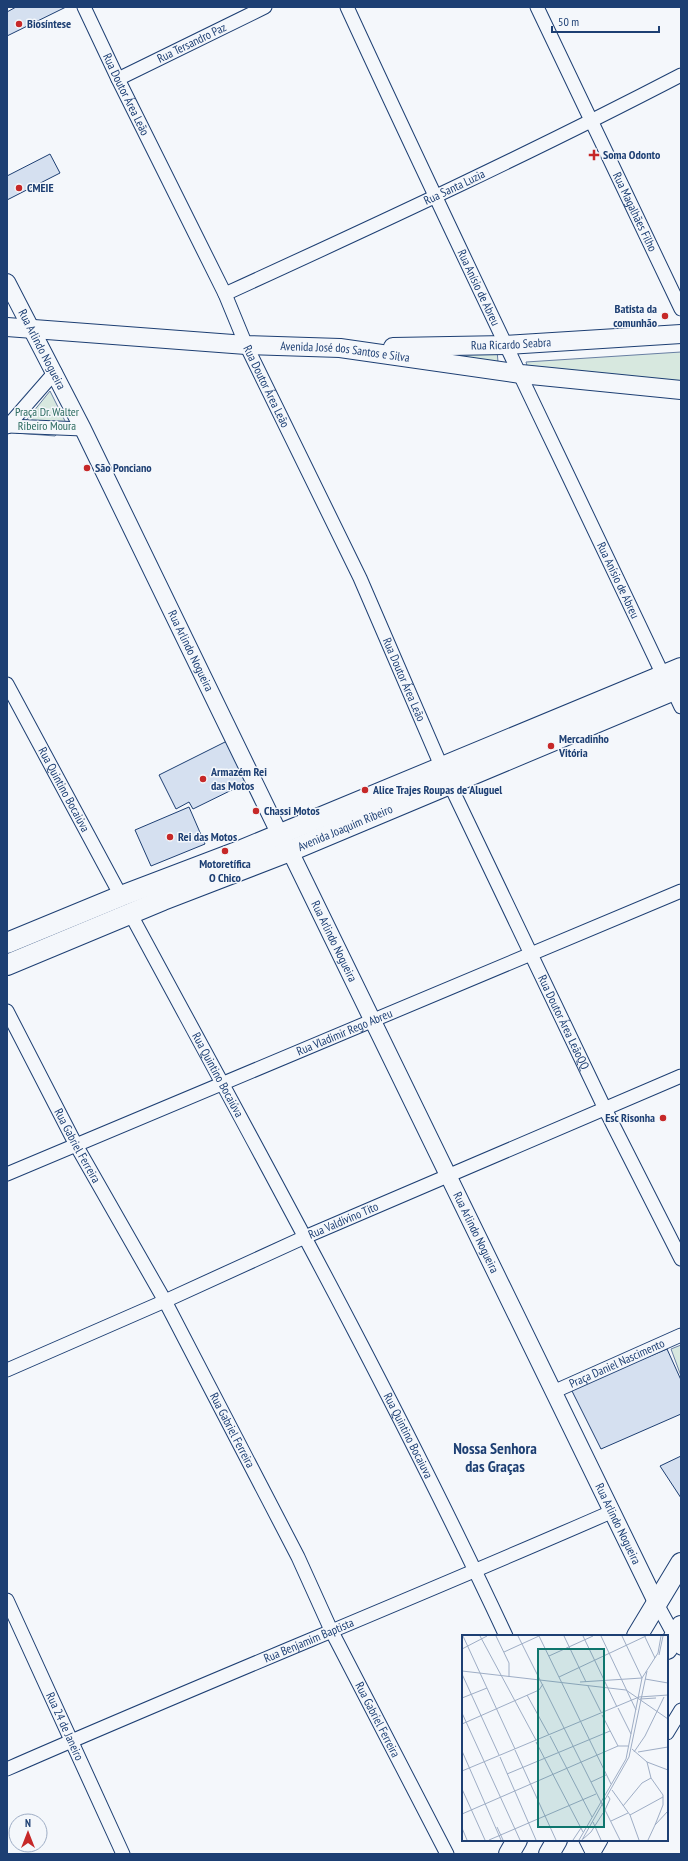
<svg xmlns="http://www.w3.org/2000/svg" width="688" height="1861" font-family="'PT Sans Narrow',sans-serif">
	<rect width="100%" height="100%" fill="#f4f7fb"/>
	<g fill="#d7e8df" stroke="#687fa3">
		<polygon points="497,350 498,362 369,351"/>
		<polygon points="681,352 681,387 528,369 526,362"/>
		<polygon points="50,391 67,425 55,436 16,433"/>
		<polygon points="681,1345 681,1376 671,1349"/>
	</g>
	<g fill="#d5e0f0" stroke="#1d3f73">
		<polygon points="16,7 66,7 7,36 7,12"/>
		<polygon points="50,154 60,173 7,200 7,176"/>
		<polygon points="227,741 248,782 193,809 189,802 176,809 159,775"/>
		<polygon points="189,807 205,844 151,866 135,830"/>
		<polygon points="667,1349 681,1380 681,1414 601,1449 571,1389"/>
		<polygon points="681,1456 681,1498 660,1466"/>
	</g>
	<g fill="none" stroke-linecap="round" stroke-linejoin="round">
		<defs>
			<g id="minor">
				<path id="s1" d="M84 7 118 79 225 294 246 345 360 578 442 768 605 1109 681 1259"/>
				<path id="s2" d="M347 7C450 231 558 453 663 675"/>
				<path id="s3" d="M537 7 681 309"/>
				<path id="s4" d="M118 79 265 7"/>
				<path id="s5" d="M225 294C378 224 531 153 681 75"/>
				<polyline points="8,426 83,429"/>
				<polyline points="7,427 55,372"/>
				<path id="s6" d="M7 684 121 896"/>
				<polyline points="673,690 681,707"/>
				<path id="s7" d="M130 913C259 1152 391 1390 506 1636"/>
				<path id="s8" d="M7 1011 76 1145 165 1301 298 1557 331 1630 447 1854"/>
				<path id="s9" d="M7 1174 681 891"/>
				<path id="s10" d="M7 1370 165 1301 305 1237 681 1076"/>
				<path id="s11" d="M553 1392 681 1335"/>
				<path id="s12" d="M7 1600 123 1854"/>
				<polyline points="656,1602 681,1648"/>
				<polyline points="667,1733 681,1710"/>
				<path id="s13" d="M7 1769C208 1681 410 1600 611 1512"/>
				<polyline points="586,1840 593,1854"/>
				<polyline points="593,1854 601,1840"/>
			</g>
			<g id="tertiary">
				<path id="s14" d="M7 282 83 429 280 835 290 851 656 1602"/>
			</g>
			<g id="secondary">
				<path id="s15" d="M7 327 246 345 340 348 521 374 681 390"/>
				<path id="s16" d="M393 347 506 345 681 334"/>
			</g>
			<g id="primary">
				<polyline points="7,943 121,896 242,850 681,668"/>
				<path id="s17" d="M7 965 163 900 290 851 681 687"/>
				<polyline points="637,1636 681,1563"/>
				<polyline points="667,1649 681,1626"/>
				<polyline points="509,1854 517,1840"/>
				<polyline points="549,1854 557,1840"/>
			</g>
		</defs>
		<use href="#minor" stroke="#1d3f73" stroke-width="15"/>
		<use href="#tertiary" stroke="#1d3f73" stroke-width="18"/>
		<use href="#secondary" stroke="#1d3f73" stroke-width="20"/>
		<use href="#primary" stroke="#1d3f73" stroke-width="22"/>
		<use href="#minor" stroke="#f4f7fb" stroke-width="13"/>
		<use href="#tertiary" stroke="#f4f7fb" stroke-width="16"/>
		<use href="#secondary" stroke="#f4f7fb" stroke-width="18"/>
		<use href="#primary" stroke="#f4f7fb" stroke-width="20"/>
	</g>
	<g fill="#c62828" stroke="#f4f7fb" stroke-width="1.5">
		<circle cx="19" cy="24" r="4"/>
		<path d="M592 149h4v4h4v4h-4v4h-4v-4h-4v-4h4z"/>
		<circle cx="19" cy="188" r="4"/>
		<circle cx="665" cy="316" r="4"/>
		<circle cx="87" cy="468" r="4"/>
		<circle cx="551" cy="746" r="4"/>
		<circle cx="203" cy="779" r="4"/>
		<circle cx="365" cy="790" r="4"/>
		<circle cx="256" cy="811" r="4"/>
		<circle cx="170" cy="837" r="4"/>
		<circle cx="225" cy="851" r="4"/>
		<circle cx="663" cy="1118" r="4"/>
	</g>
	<g text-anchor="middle" stroke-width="3" stroke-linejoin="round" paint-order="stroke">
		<g font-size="12" font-weight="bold" fill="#1d3f73" stroke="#f4f7fb" text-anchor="start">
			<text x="27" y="28">Biosíntese</text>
			<text x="603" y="159">Soma Odonto</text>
			<text x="27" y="192">CMEIE</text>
			<text x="657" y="313" text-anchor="end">Batista da<tspan x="657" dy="14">comunhão</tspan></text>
			<text x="95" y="472">São Ponciano</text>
			<text x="559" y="743">Mercadinho<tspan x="559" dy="14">Vitória</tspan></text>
			<text x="211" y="776">Armazém Rei<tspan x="211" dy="14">das Motos</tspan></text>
			<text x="373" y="794">Alice Trajes Roupas de Aluguel</text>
			<text x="264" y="815">Chassi Motos</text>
			<text x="178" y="841">Rei das Motos</text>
			<text x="225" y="868" text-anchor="middle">Motoretífica<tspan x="225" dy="14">O Chico</tspan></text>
			<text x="655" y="1122" text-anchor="end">Esc Risonha</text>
		</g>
		<g font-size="12" fill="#1d3f73" stroke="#f4f7fb">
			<text dy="4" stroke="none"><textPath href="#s4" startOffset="82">Rua Tersandro Paz</textPath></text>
			<text dy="4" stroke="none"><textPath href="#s1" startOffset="97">Rua Doutor Área Leão</textPath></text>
			<text dy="4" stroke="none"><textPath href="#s5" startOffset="253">Rua Santa Luzia</textPath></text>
			<text dy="4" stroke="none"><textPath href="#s3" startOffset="227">Rua Magalhães Filho</textPath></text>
			<text dy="4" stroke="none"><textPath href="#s2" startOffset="310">Rua Anísio de Abreu</textPath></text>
			<text dy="4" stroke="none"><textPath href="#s16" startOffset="118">Rua Ricardo Seabra</textPath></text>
			<text dy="4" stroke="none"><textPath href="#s14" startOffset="76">Rua Arlindo Nogueira</textPath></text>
			<text dy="4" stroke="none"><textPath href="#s15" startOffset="339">Avenida José dos Santos e Silva</textPath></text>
			<text dy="4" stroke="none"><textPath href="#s1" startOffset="421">Rua Doutor Área Leão</textPath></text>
			<text dy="4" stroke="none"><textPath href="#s2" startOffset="634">Rua Anísio de Abreu</textPath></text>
			<text dy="4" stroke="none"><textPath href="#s14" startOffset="412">Rua Arlindo Nogueira</textPath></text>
			<text dy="4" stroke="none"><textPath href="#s1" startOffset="745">Rua Doutor Área Leão</textPath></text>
			<text dy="4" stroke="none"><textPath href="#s6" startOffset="120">Rua Quintino Bocaiúva</textPath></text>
			<text dy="4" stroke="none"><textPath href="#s17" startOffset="365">Avenida Joaquim Ribeiro</textPath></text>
			<text dy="4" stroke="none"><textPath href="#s14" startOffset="736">Rua Arlindo Nogueira</textPath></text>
			<text dy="4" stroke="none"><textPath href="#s1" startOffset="1123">Rua Doutor Área LeãoQQ</textPath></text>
			<text dy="4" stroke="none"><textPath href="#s9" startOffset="366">Rua Vladimir Rego Abreu</textPath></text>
			<text dy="4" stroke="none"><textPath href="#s7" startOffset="184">Rua Quintino Bocaiúva</textPath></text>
			<text dy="4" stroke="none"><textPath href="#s8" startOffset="152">Rua Gabriel Ferreira</textPath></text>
			<text dy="4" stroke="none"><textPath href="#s10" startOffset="368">Rua Valdivino Tito</textPath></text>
			<text dy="4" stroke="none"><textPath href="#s14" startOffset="1060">Rua Arlindo Nogueira</textPath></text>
			<text dy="4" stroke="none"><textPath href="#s11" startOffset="70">Praça Daniel Nascimento</textPath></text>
			<text dy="4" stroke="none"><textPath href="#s8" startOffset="476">Rua Gabriel Ferreira</textPath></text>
			<text dy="4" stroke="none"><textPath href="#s7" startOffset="592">Rua Quintino Bocaiuva</textPath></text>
			<text dy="4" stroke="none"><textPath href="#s14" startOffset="1384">Rua Arlindo Nogueira</textPath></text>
			<text dy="4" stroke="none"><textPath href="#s13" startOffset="328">Rua Benjamim Baptista</textPath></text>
			<text dy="4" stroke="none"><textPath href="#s8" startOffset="800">Rua Gabriel Ferreira</textPath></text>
			<text dy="4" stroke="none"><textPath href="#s12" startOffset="139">Rua 24 de Janeiro</textPath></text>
		</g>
		<g font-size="12" fill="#2c6c60" stroke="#f4f7fb">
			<text x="47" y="416">Praça Dr. Walter<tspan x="47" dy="14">Ribeiro Moura</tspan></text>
		</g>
		<g font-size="16" font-weight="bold" fill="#1d3f73" stroke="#f4f7fb">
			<text x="495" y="1454">Nossa Senhora<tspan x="495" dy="18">das Graças</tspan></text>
		</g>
	</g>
	<g transform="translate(462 1635)">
		<rect width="206" height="206" fill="#f4f7fb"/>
		<path fill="none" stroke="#9eadc5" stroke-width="1" d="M1 1 53 114M18 1 74 105M34 1 47 28V42M56 1 158 205M77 1 149 149M102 1 124 47M121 1 155 72M139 1 174 75M160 1 180 43M183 2 193 23M0 14 25 1M42 17 77 1M197 20 201 1M87 21 131 1M0 36 164 55 206 84M0 39 37 120M97 42 184 1M183 44 206 48M118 47 180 43M126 51 139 77M65 60 87 100M0 63 25 53M178 64 194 63M156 73 169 99M0 78 58 205M140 80 156 111M0 89 77 55 81 49M88 101 130 182M74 107 121 197M170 114 185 127 206 135M53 115 94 205M0 116 39 205M172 117 183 101 202 62M176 117 206 112M38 122 74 205M185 127 189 143 201 160V170L193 190M0 136 177 62 206 60M45 139 148 96M129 147 144 140M0 154 23 205M150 155 168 180 177 205M161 171 180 148 189 143M143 175 148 164 146 161M0 179 156 111H166M168 180 201 162M149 186 166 178M131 187 139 205M35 192 41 205M0 193 5 205M121 204 129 197 141 178M27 205 134 159M111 205 119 193M117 205 164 124 180 43 196 18 199 1M120 205 167 122 185 36M186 205 193 190 206 176"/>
		<path fill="#0f766e" fill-opacity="0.15" stroke="#0f766e" stroke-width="2" d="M76 14H142V192H76Z"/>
		<rect width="206" height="206" fill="none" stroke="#1d3f73" stroke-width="2"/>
	</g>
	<rect width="688" height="1861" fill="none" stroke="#1d3f73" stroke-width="16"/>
	<g transform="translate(28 1833)"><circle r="19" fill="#f4f7fb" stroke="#9eadc5"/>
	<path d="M0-3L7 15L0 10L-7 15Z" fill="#c62828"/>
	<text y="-6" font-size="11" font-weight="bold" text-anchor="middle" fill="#1d3f73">N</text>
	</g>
	<path d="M552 26v6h107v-6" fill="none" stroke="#1d3f73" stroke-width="2"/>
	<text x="558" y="26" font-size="12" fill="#1d3f73" stroke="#f4f7fb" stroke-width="3" paint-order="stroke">50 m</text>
</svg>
